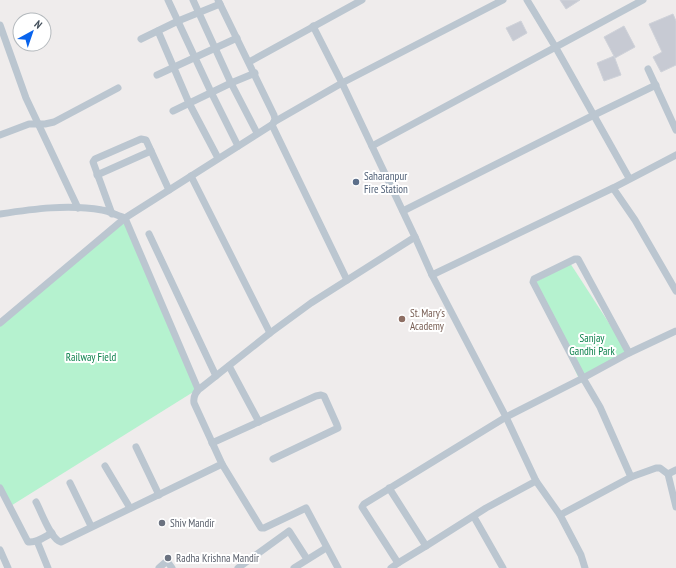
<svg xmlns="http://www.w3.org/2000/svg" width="676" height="568" font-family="'PT Sans Narrow',sans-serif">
	<rect width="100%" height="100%" fill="#efecec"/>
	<g fill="#b5f2cf">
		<polygon points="125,218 198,389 9,507 0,487 0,324"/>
		<polygon points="570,263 629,354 581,383 534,283"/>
	</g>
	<g fill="#c7cad3" stroke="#cfd2d9">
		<polygon points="560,0 580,0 566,9"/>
		<polygon points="673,14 676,21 676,65 661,72 653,57 662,52 649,24"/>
		<polygon points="521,21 527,33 513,41 506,28"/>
		<polygon points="624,26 635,47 615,58 604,37"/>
		<polygon points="614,56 621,75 604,81 597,63"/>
	</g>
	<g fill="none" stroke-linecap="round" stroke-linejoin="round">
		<g stroke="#bbc6d0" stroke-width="7">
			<polyline points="168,0 211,92 238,146"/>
			<polyline points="193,0 231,83 257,133"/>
			<polyline points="527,0 556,48 629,178"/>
			<polyline points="0,25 26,98 78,208"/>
			<polyline points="313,26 342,83 503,0"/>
			<polyline points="158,31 189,103 218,158"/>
			<polyline points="141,39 178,21 220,4"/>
			<polyline points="249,62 362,0"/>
			<polyline points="648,69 676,130"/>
			<polyline points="157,75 237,38"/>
			<polyline points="173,111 231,83 255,73"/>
			<polyline points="272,125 347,280"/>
			<polyline points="0,135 29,124 45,124 54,122 118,88"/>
			<polyline points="372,146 643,0"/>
			<polyline points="97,175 151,151"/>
			<polyline points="191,176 270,333"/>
			<polyline points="613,188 676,155"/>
			<polyline points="403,211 594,115 656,85"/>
			<path d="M0 214C33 209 68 204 102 210 109 211 118 216 125 218L198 389"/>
			<polyline points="112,214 93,162 95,159 141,139 146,140 169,190"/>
			<polyline points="149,234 216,376"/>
			<polyline points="415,237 432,275 506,417 536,481 560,515 631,477 656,468 660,468 668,474 676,507"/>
			<polyline points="432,275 613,188 635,220 676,291"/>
			<polyline points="0,323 125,218 273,124 275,119 274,115 218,0"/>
			<polyline points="629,353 578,259 575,259 534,279 533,282 583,378 600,407 631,477"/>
			<polyline points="229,366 259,422"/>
			<polyline points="212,443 316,396 321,395 324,396 337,425 338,428 273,459"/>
			<polyline points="136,447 159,495"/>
			<polyline points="222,464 261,528 264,528 306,508 338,568"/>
			<polyline points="105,466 130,508"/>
			<polyline points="668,474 676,470"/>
			<polyline points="70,483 91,526"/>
			<path d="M0 488 28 542C37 543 44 537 52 533"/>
			<polyline points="389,488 426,546 398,563 362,507 364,504 506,417 583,378 629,353 676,331"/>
			<path d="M36 502C41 511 51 540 61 542L222 464 194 403C193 397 196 390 202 387L270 333 311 303 415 237 342 83 274 122"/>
			<polyline points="560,515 581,555 585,568"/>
			<polyline points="474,517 503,568"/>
			<polyline points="37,541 48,568"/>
			<polyline points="426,546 486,508 536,481"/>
			<polyline points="0,550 8,568"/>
			<polyline points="159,568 167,561 172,568"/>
			<polyline points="238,568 289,531 307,559"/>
			<polyline points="294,568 326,548"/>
			<polyline points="391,568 398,563"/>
		</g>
	</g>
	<circle fill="#5c6f8a" stroke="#fff" stroke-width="1.5" cx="356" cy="182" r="4"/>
	<circle fill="#8d6e63" stroke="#fff" stroke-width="1.5" cx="402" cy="319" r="4"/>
	<g fill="#6b7280" stroke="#fff" stroke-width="1.5">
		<circle cx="162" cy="523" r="4"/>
		<circle cx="168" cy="558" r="4"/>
	</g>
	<g text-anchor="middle" stroke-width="4" stroke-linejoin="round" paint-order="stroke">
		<g font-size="11" fill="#4e5e75" stroke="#fff" text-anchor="start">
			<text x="364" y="180">Saharanpur<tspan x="364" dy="13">Fire Station</tspan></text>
		</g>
		<g font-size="11" fill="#785e54" stroke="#fff" text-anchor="start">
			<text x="410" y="317">St. Mary's<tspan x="410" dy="13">Academy</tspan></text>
		</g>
		<g font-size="11" fill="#0e824d" stroke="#fff">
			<text x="592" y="342">Sanjay<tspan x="592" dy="13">Gandhi Park</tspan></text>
			<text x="91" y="361">Railway Field</text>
		</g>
		<g font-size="11" fill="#5b616d" stroke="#fff" text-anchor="start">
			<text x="170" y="527">Shiv Mandir</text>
			<text x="176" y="562">Radha Krishna Mandir</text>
		</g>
	</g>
	<g transform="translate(32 32) rotate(40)"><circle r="19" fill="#ffffff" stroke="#b4b9bd"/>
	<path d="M0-3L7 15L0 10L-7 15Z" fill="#0863ed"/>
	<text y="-6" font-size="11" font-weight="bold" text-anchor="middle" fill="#434f5b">N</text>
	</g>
</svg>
